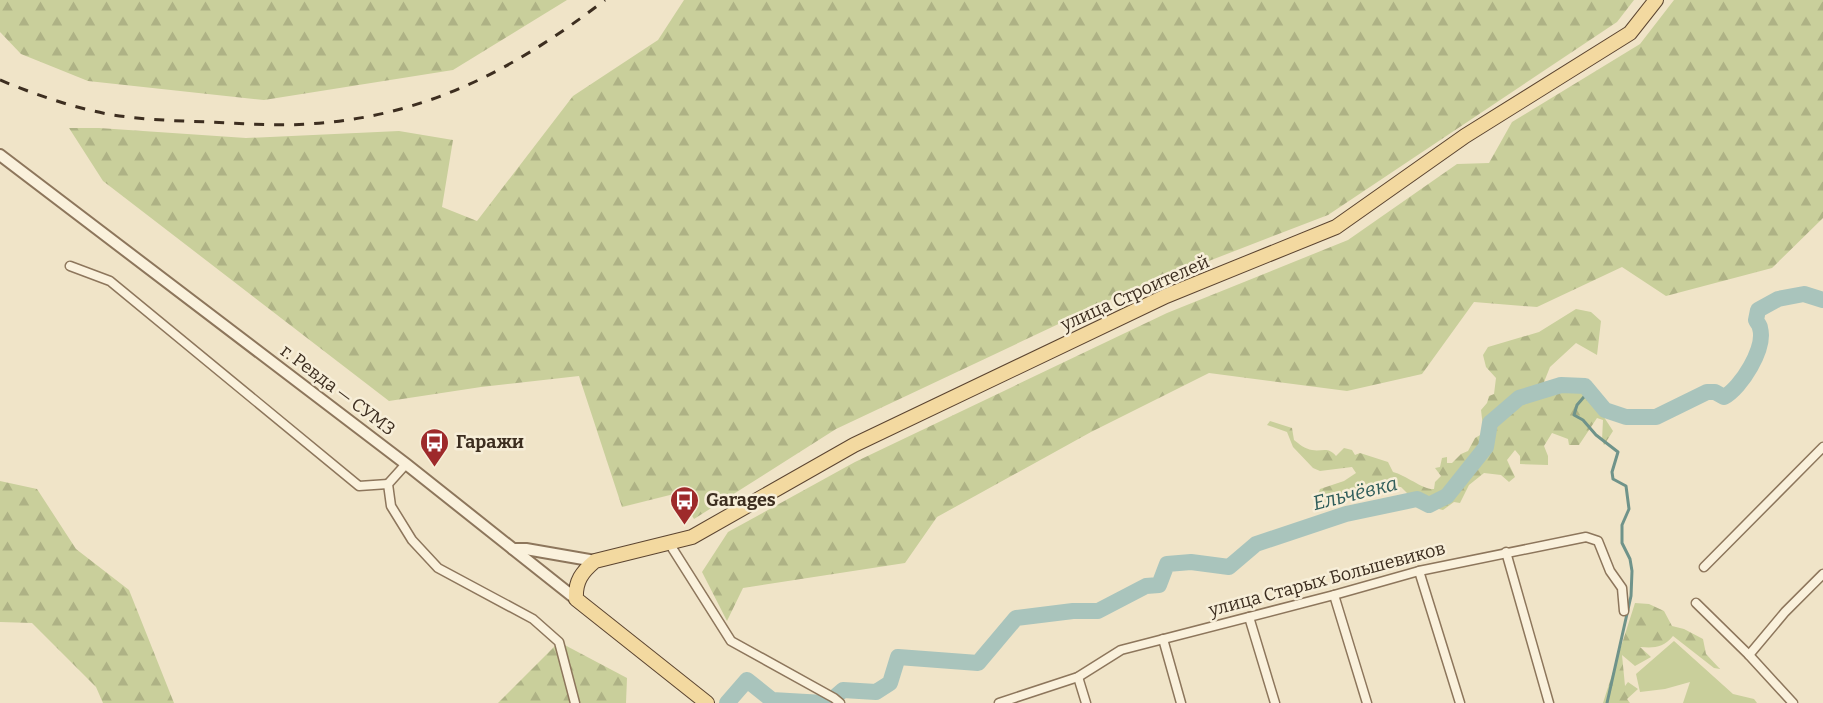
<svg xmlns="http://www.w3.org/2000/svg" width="1823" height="703" font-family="Bitter,serif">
	<defs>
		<pattern id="forest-firs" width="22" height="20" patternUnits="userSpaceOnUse" patternTransform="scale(1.5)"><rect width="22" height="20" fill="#c9cf9b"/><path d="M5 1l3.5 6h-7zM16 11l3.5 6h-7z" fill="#aeb285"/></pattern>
	</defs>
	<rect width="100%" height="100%" fill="#f0e4c8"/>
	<polygon fill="#c9cf9b" points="1674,641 1733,694 1754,699 1757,703 1683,703 1690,682 1665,689 1640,692 1636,674"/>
	<g fill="url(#forest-firs)">
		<polygon points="0,0 567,0 453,70 264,100 88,81 21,54 0,32"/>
		<polygon points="684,0 1634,0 1617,22 1328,215 1118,296 836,429 694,519 678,493 622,507 579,376 481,387 389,401 103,181 69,128 99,128 246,138 399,131 453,140 442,207 477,221 573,96 658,40"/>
		<polygon points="1674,0 1823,0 1823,218 1772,268 1666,296 1622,267 1537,307 1474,302 1422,374 1347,391 1209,373 1091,432 937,517 905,563 743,588 727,621 702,572 728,532 855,462 1167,313 1348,240 1457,164 1489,163 1512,122 1640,44"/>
		<path d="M1576 309 1591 312 1601 321 1597 355 1576 343 1550 367 1544 382 1557 379 1580 380 1613 431 1604 445 1602 440 1603 420 1597 418 1579 445H1569L1568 439 1552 433 1544 446 1548 456V465L1520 464V456L1515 450 1507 460 1515 477 1509 482 1501 475 1484 473 1469 485 1460 503 1454 502 1443 510 1418 504 1401 487 1386 486 1381 496 1376 493 1379 482 1371 486 1365 484 1356 492 1321 507 1315 501 1320 489 1344 481 1356 473 1352 467 1320 471 1313 468 1293 447 1287 432 1267 425 1270 421 1292 428 1294 440C1299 444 1305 449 1312 450 1322 452 1328 446 1336 456L1344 448 1352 450 1355 455 1360 453 1388 462 1393 472C1406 475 1423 490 1434 489L1435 482 1441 476 1435 468 1440 467 1442 458 1447 457V463H1452L1461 454 1468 451 1475 438 1482 434 1483 427 1481 410 1487 403 1489 396 1494 394 1496 378 1486 367 1483 355 1488 347 1539 332Z"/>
		<polygon points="0,481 37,489 76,549 129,590 174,703 103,703 96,687 32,623 0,622"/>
		<path d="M1635 603 1649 604 1664 611 1672 626 1684 629 1703 639 1706 654 1720 669 1714 668 1673 636C1663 648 1654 648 1640 647L1651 657 1635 666 1622 655 1625 686 1628 682 1638 689 1627 699 1630 703H1603Z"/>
		<polygon points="559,642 627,678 626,703 498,703"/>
	</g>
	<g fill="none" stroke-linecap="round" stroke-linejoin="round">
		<polyline stroke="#6f938a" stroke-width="3" points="1589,391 1577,405 1574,415 1583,420 1596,435 1618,452 1612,472 1613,479 1626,486 1629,509 1622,525 1622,543 1630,559 1632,571 1631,596 1607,703"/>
		<g stroke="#a9c4bc" stroke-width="16">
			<polyline points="727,703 747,680 772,700 824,703"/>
			<path d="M828 703 843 690 876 692 890 683 898 657 978 663 1016 618 1073 611H1098L1146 586 1159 585 1167 564 1191 562 1229 567 1256 544 1346 514 1417 499 1429 505 1447 496 1486 447 1490 423 1519 398 1561 385 1585 386 1605 410 1626 417H1656L1707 392H1715L1724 397C1741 388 1766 348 1760 328 1760 325 1757 323 1756 320L1758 310 1778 299 1804 294 1823 300"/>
		</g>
		<defs>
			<g id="minor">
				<polyline points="70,266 110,281 359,486 388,484"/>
				<polyline points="406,464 388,484 391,506 412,540 438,568 533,619 559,642 575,703"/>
				<polyline points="669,543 731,641 834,698 840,703"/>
				<polyline points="1506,552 1549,703"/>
				<polyline points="1704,567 1823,447"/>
				<polyline points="1419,571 1460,703"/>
				<polyline points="1334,595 1367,703"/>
				<polyline points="1696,603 1749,655 1793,703"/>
				<polyline points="1249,617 1275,703"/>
				<polyline points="1163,639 1181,703"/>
				<polyline points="1749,655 1785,612 1823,574"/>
				<polyline points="1078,677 1086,703"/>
				<polyline points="999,703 1078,677 1121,650 1334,595 1419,571 1586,537 1598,541 1610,571 1622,588 1624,611"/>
			</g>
			<g id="tertiary">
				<polyline points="0,155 406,464 576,599"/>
				<polyline points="513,549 526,549 595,561"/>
			</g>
			<path id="primary" d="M707 703 576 599C575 581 582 572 595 561L692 537 854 445 1166 296 1336 227 1465 136 1630 33 1656 0"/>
		</defs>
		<use href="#minor" stroke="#8d765c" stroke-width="11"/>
		<use href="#tertiary" stroke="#8d765c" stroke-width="14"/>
		<use href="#primary" stroke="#5b4430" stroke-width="16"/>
		<use href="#minor" stroke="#faf1dc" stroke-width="8"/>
		<use href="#tertiary" stroke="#faf1dc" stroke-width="10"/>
		<use href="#primary" stroke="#f3d9a0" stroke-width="14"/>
		<path stroke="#3d2e20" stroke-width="3" stroke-dasharray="10 10" stroke-linecap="butt" d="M0 80C36 95 74 108 113 115 146 120 179 121 212 122 244 124 276 126 308 124 425 117 514 70 605 0"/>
	</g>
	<defs>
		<symbol id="bus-pin" viewBox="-11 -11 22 30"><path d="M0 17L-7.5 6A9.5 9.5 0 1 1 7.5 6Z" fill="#9e2a2b" stroke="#f7eed8"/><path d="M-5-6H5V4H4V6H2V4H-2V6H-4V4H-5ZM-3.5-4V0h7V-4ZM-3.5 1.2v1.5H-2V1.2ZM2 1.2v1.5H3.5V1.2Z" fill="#fff"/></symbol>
	</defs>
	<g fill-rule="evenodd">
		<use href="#bus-pin" x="418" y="426" width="33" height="45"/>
		<use href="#bus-pin" x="668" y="484" width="33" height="45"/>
	</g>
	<g text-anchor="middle" stroke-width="5" stroke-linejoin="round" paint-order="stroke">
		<g font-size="18" fill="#3d2e20" stroke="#f7eed8">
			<text transform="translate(1135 293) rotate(-24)" y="6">улица Строителей</text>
			<text transform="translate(338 390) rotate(37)" y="6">г. Ревда — СУМЗ</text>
			<text transform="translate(1327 579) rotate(-15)" y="6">улица Старых Большевиков</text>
		</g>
		<g font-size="18" font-weight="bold" fill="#3d2e20" stroke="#f7eed8" text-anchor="start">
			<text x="456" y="448">Гаражи</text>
			<text x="706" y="506">Garages</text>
		</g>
		<g font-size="20" font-style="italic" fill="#2f5d5a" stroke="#f7eed8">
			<text transform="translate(1355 493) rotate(-14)" y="7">Ельчёвка</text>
		</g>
	</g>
</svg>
